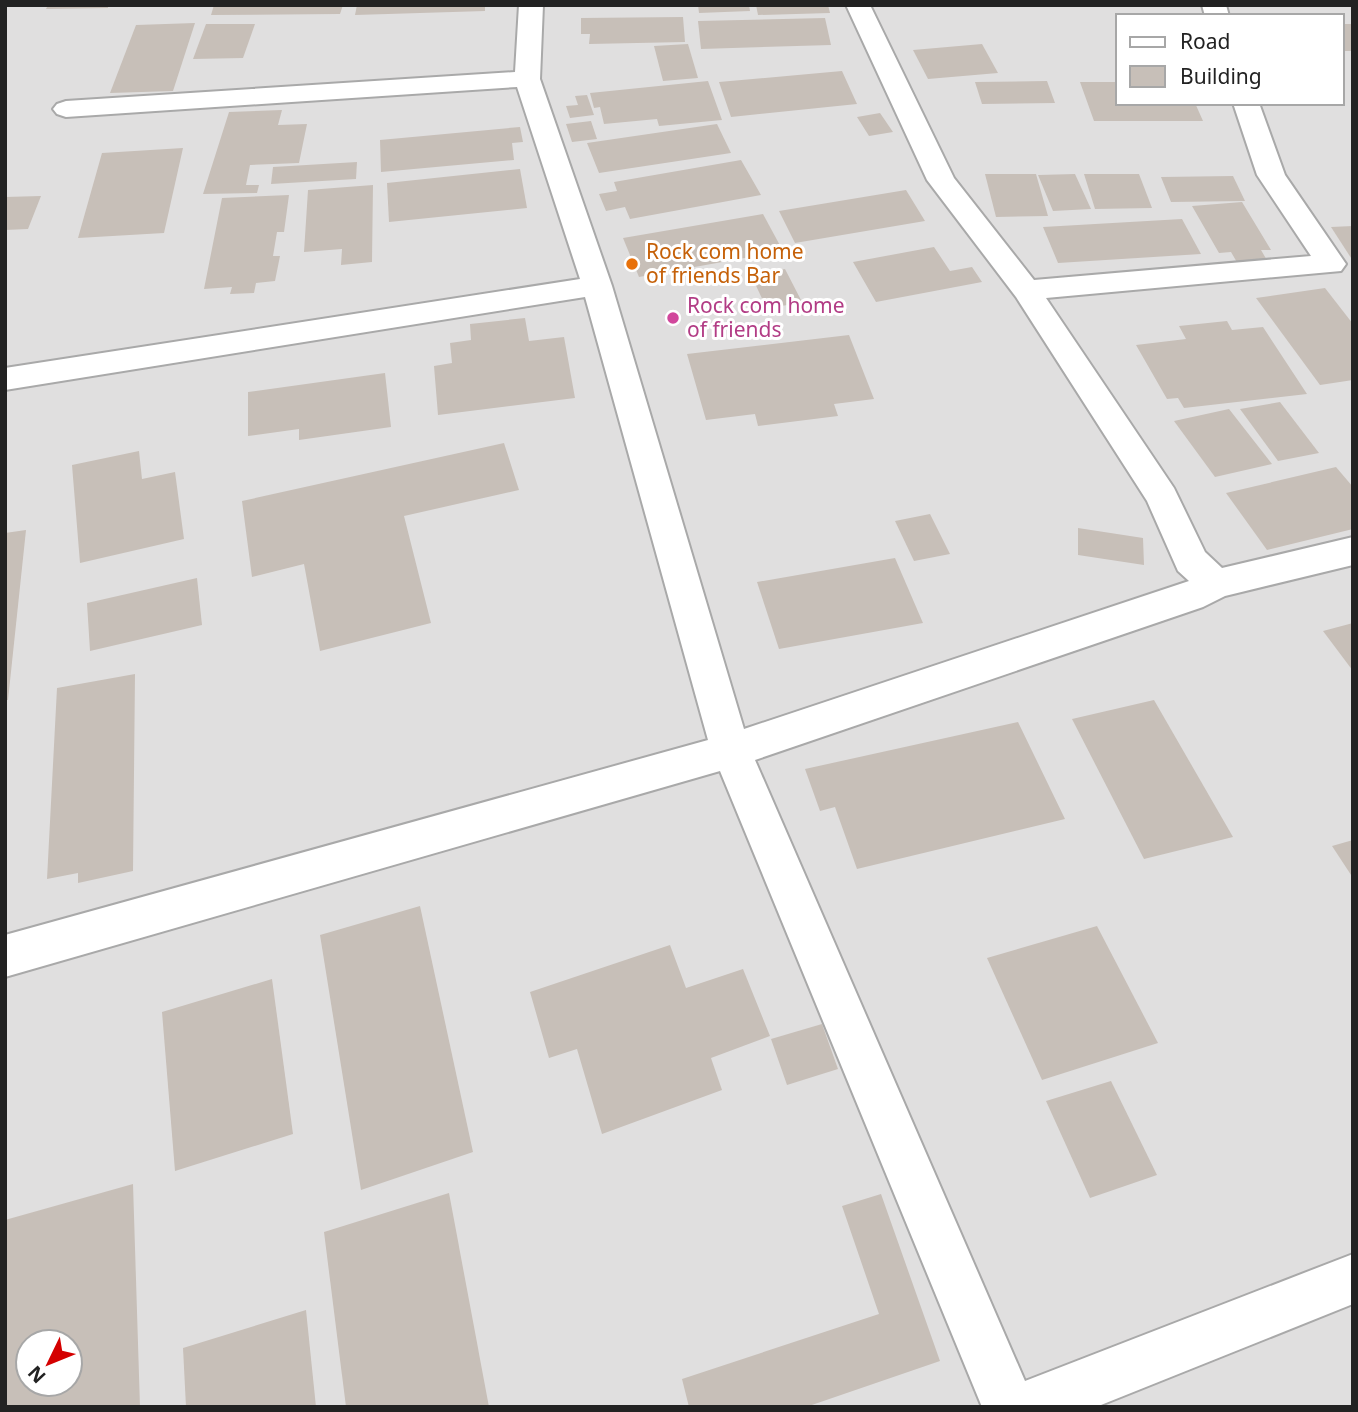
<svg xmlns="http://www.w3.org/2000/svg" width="1358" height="1412" font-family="'Noto Sans',sans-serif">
	<rect width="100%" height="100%" fill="#f2efe9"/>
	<path fill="#e0dfdf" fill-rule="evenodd" d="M5 5H1353V1407H5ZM1118 16H1342V103H1118ZM28 1342H70V1384H28Z"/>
	<g fill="#c7bfb8" fill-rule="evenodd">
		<polygon points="48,5 108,5 108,8 46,9"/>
		<polygon points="214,5 343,5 340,14 211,15"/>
		<polygon points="357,5 485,5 485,11 355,15"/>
		<polygon points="698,5 749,5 750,11 699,13"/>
		<polygon points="756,5 828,5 830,13 758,15"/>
		<polygon points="683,17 685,42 589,44 590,34 581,34 581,18"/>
		<polygon points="825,18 831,45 701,49 698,21"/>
		<polygon points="195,23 173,91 110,93 136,25"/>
		<polygon points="206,24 255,24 243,58 193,59"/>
		<rect x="1342" y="24" width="11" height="27"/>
		<polygon points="688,44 698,78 663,81 654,46"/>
		<polygon points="982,44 998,73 928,79 913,50"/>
		<polygon points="842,71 857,104 731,117 719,82"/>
		<polygon points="708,81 722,120 659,126 657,119 604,124 600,107 594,108 590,93"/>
		<polygon points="1047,81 1055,103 982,104 975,82"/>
		<polygon points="1080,82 1118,82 1118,103 1195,103 1203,121 1094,121"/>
		<polygon points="587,95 594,115 570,118 566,106 578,105 575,96"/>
		<polygon points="282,110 278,125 307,124 299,163 250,165 246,185 259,185 257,193 203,194 229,112"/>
		<polygon points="880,113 893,132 869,136 857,117"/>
		<polygon points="591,121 597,139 572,142 566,124"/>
		<polygon points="717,124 731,153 599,173 587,143"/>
		<polygon points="520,127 523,142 512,143 514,160 381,172 380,140"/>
		<polygon points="183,148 164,233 78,238 102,153"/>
		<polygon points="741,160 761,195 630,219 625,207 606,211 599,194 617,191 614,182"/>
		<polygon points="357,162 356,179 271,184 273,167"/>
		<polygon points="520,169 527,208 389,222 387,183"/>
		<polygon points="985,174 1036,174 1048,216 996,217"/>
		<polygon points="1075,174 1091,209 1053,211 1038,175"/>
		<polygon points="1084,174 1139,174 1152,208 1095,209"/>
		<polygon points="1233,176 1245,201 1171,202 1161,177"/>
		<polygon points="373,185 372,262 341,265 342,249 304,252 308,190"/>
		<polygon points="906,190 925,221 795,243 779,211"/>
		<polygon points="289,195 284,232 277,232 273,256 280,256 275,281 256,283 254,293 230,294 232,287 204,289 222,198"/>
		<polygon points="41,196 28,229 5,230 5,197"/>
		<polygon points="1242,202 1271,250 1261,250 1268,262 1238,264 1231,252 1219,253 1192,206"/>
		<polygon points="763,214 783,251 639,277 623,238"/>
		<polygon points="1182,219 1201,254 1058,263 1043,227"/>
		<polygon points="1353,226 1353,261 1331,227"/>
		<polygon points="934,247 950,271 972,267 982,282 876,302 853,262"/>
		<polygon points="785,269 802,302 767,309 751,275"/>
		<polygon points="1325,288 1353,324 1353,380 1320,385 1256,298"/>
		<polygon points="525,318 529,341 564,337 575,398 438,415 434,366 452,363 450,343 471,340 470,324"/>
		<polygon points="1227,321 1232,330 1263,327 1307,394 1184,408 1178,398 1167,399 1136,345 1186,339 1179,326"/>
		<polygon points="849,335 874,399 834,404 838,416 758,426 755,414 706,420 687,354"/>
		<polygon points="385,373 391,427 299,440 299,429 248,436 248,392"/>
		<polygon points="1280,402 1319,453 1278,461 1240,409"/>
		<polygon points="1229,409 1272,464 1215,477 1174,421"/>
		<polygon points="504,443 519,490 404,516 431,623 320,651 304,564 252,577 242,501"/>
		<polygon points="139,451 142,479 175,472 184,539 80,563 72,465"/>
		<polygon points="1336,467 1353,487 1353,529 1267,550 1226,493"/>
		<polygon points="930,514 950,554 914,561 895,521"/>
		<polygon points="1078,528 1143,538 1144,565 1078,555"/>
		<polygon points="26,530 8,700 5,700 5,533"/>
		<polygon points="895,558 923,623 779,649 757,582"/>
		<polygon points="197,578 202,625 90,651 87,603"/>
		<polygon points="1353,623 1353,671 1323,631"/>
		<polygon points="135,674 133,871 78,883 78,873 47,879 57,688"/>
		<polygon points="1154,700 1233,837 1144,859 1072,719"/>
		<polygon points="1018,722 1065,819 857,869 835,807 820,811 805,769"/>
		<polygon points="1353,840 1353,878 1332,846"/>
		<polygon points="420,906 473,1152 361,1190 320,935"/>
		<polygon points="1097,926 1158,1043 1042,1080 987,958"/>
		<polygon points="670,945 686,988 743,969 770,1036 711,1058 722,1090 602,1134 577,1049 549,1058 530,992"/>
		<polygon points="272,979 293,1134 175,1171 162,1012"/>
		<polygon points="822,1024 838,1069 787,1085 771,1039"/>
		<polygon points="1111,1081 1157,1175 1090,1198 1046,1101"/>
		<path d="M133 1184 140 1407H5V1220ZM28 1342H70V1384H28Z"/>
		<polygon points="449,1193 489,1407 346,1407 324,1232"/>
		<polygon points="881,1194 940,1361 806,1407 689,1407 682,1379 879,1314 842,1206"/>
		<polygon points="306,1310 316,1407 186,1407 183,1348"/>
	</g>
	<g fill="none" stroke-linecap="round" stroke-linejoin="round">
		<defs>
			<g id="minor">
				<polygon points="519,5 543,5 540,79 612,286 744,729 1189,581 1178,571 1147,501 1016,297 927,180 846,5 870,5 954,178 1034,280 1311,256 1257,175 1233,103 1259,103 1285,175 1346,264 1341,271 1046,298 1174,488 1205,552 1222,568 1353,537 1353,565 1225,596 1203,607 755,760 1025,1381 1353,1254 1353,1304 1096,1407 982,1407 720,771 5,977 5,935 708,740 585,297 5,390 5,368 580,279 517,87 66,117 57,114 53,109 57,104 66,101 515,72"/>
				<polygon points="1202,5 1226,5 1229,16 1205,16"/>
			</g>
		</defs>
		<use href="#minor" stroke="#a9a9a9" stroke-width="4"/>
		<use href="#minor" fill="#fff" fill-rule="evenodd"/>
	</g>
	<circle fill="#e8710a" stroke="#fff" stroke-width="2.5" cx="632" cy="264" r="7"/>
	<circle fill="#d1479c" stroke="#fff" stroke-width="2.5" cx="673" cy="318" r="7"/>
	<g text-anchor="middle" stroke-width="6" stroke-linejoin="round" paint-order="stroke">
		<g font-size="21" fill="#c56008" stroke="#fff" text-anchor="start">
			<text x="646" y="259">Rock com home<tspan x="646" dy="24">of friends Bar</tspan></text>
		</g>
		<g font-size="21" fill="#b23c85" stroke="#fff" text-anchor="start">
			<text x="687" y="313">Rock com home<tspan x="687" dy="24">of friends</tspan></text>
		</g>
	</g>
	<rect width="1358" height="1412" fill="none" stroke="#222222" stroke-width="14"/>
	<rect x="1116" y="14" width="228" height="91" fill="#ffffff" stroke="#a7a7a7" stroke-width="2"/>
	<rect x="1130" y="37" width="35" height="10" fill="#ffffff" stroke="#a7a7a7" stroke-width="2"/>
	<text x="1180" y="49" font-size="21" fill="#222222">Road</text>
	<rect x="1130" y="66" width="35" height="21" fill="#c7bfb8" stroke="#a7a7a7" stroke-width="2"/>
	<text x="1180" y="84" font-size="21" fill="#222222">Building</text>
	<g transform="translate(49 1363) rotate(227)"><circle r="33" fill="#ffffff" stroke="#a7a7a7" stroke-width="2"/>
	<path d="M0-5L12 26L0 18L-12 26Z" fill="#d40000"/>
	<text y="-10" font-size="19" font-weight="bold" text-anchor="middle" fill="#222222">N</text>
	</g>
</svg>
